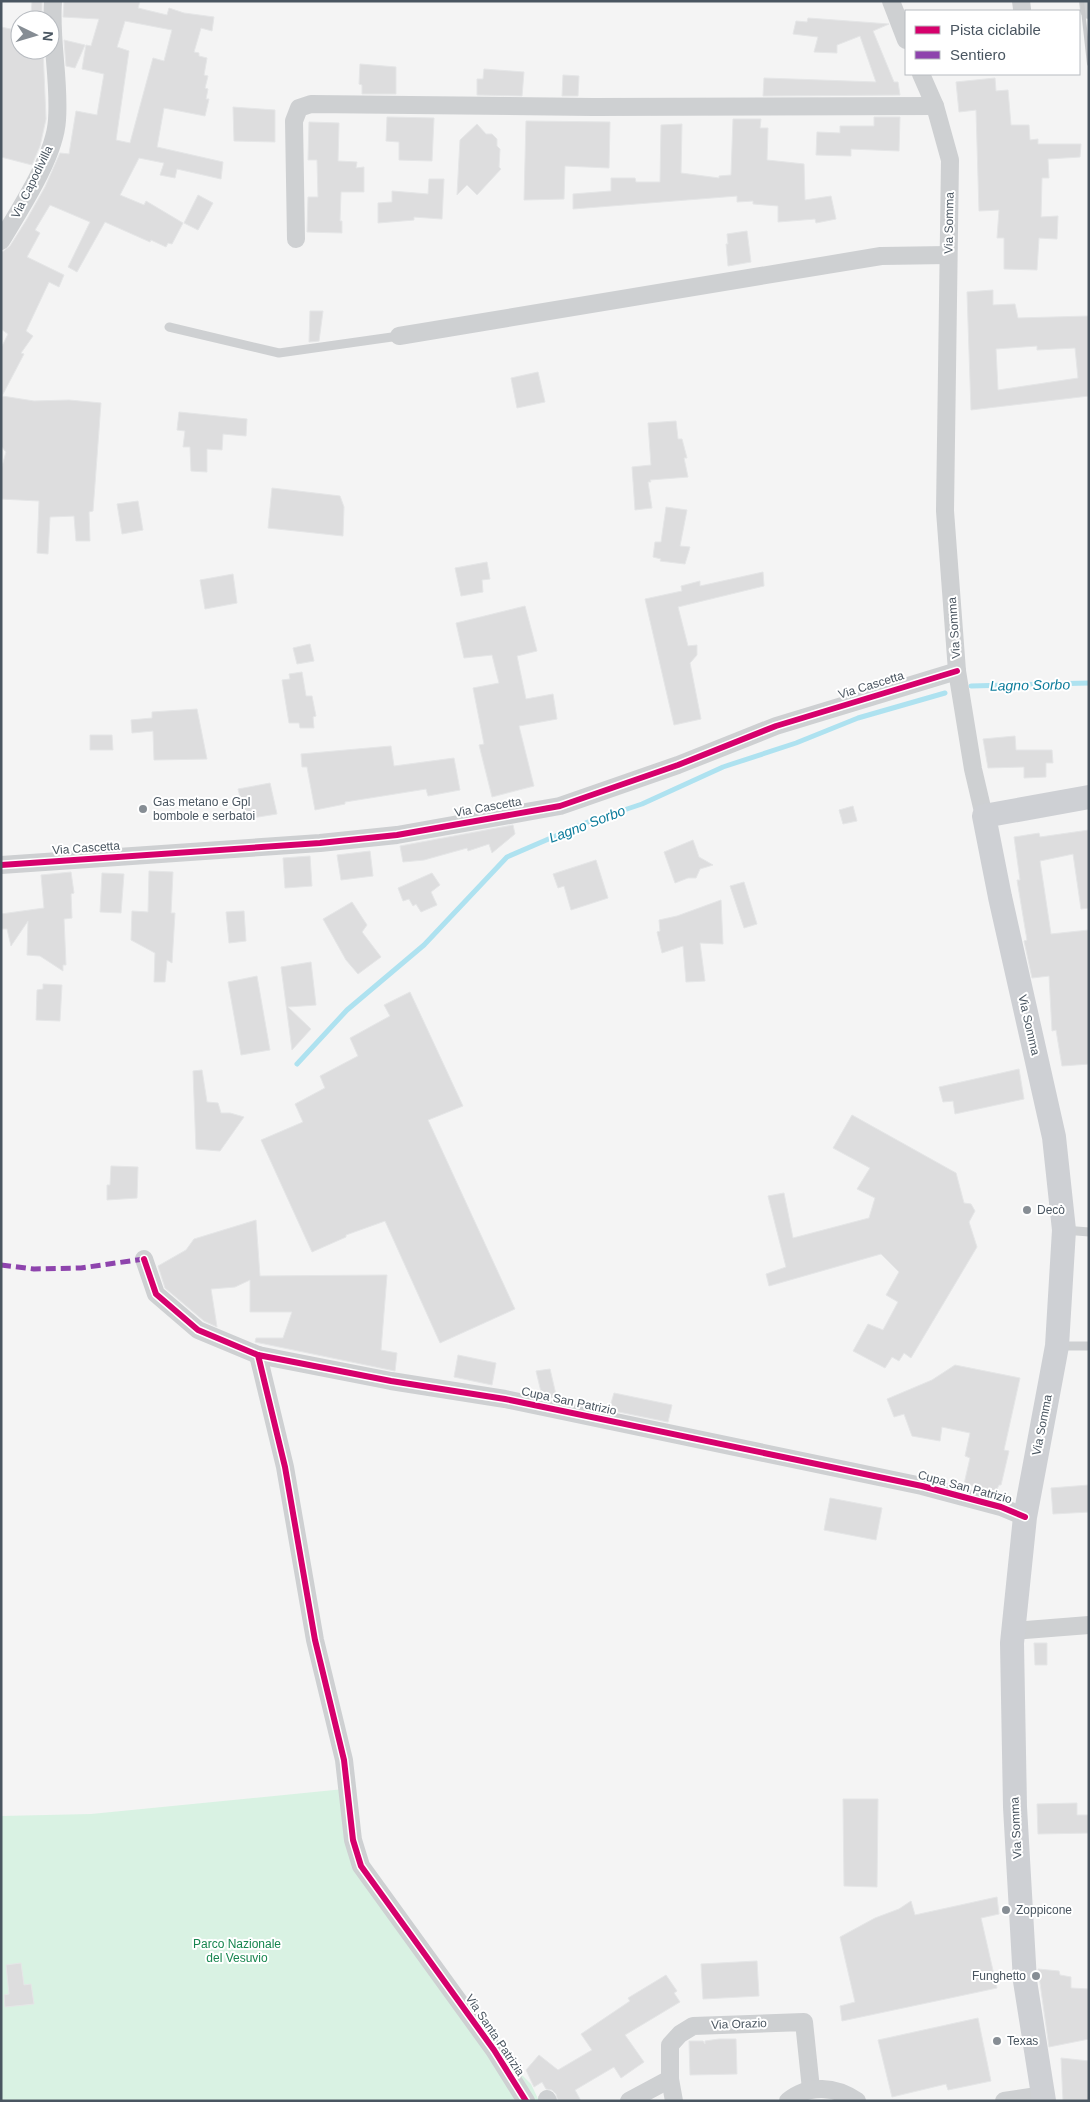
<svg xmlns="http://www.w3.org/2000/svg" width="1090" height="2102" font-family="Helvetica,sans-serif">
	<rect width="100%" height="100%" fill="#f4f4f4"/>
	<polygon fill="#d9f2e3" points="344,1789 364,1866 508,2061 531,2084 539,2101 1,2101 1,1816 91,1814"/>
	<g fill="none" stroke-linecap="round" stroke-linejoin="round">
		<g stroke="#aee2f0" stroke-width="5">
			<polyline points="971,686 1089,683"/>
			<polyline points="297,1064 347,1010 424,945 507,857 588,822 642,804 723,767 796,743 858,718 945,693"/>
		</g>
	</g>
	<g fill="#ddddde" stroke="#e5e6e7" fill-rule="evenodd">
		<polygon points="32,1 42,1 42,15 31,15"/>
		<path d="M64 1H140L138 8 167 15 169 8 184 13 214 17 212 31 201 28 194 52 199 53V56L207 58 204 75 208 76 205 88 208 89 206 99H209L205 116 164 108 157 147 223 162 221 179 177 169 175 178 160 175 164 163 139 158 120 195 144 205 146 201 183 223 172 244 168 243 166 247 151 240 150 242 105 222 77 272 68 267 90 222 50 205 35 230 40 233 27 257 64 275 59 287 49 282 26 331 33 336 21 353 24 354 2 396 34 401 69 400 101 403 93 511 89 512 90 541H76L74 516 50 517 48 554 37 553 39 501 1 499V470L6 452 1 446V348L8 334 1 329V253L10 246 27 219 45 187 60 153 69 154 76 111 97 115 104 74 82 69 86 45 91 46 99 19 63 17ZM125 21 172 30 164 61 153 58 130 143 116 140 129 51 117 47Z"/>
		<polygon points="808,18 889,24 873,31 894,82 898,82 900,95 763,96 764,78 876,82 860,36 837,45 837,53 814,52 818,37 793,34 796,21 807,22"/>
		<polygon points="1,27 20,31 20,50 43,50 46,119 40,146 32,165 1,157"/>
		<polygon points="64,40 85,45 75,68 66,66"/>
		<polygon points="360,64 396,67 396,94 362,94 362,85 359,84"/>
		<polygon points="484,69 524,72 522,96 477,95 477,79 483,79"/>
		<polygon points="563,75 579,76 578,96 562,96"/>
		<polygon points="995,78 996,91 1008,90 1011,125 1029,125 1030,140 1038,139 1038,144 1081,144 1080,157 1048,159 1049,178 1042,178 1041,217 1058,216 1057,239 1039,238 1037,270 1004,269 1004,238 997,238 999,210 979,211 976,110 959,112 956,82"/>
		<polygon points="233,107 275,110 275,142 234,141"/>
		<polygon points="387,117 434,118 432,161 399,160 399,142 386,141"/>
		<polygon points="874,117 900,117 899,151 851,149 851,156 816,155 817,132 840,133 840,126 874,126"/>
		<polygon points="733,119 761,119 760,128 768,128 767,160 804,164 805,200 831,196 836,219 816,223 815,219 778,222 778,206 753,204 753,201 737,202 737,196 573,209 573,194 611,191 611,178 635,178 636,182 660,182 661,125 682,124 681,173 719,178 719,176 731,175"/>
		<polygon points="526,121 610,122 609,168 565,166 564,199 524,200"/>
		<polygon points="309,122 339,123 338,161 357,162 356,168 364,167 364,192 341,192 340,221 342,221 342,233 307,232 308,197 318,197 317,160 308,160"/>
		<polygon points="477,124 486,134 492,134 497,139 497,146 500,149 499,167 501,169 477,195 467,185 457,195 460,140"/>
		<polygon points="429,179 444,179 442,219 414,217 414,220 378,223 378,203 392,202 392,191 428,194"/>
		<polygon points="198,195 213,203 198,230 184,223"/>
		<polygon points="747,231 751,262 728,266 726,244 728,244 727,234"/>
		<path d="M993 290V305L1015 304 1018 318 1089 316V396L971 410 967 292ZM1037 346V350L1075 348 1078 378 998 390 996 349Z"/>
		<polygon points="310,311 323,311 319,341 309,342"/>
		<polygon points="538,372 545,402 517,408 511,378"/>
		<polygon points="179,412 247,419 246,436 223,434 222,450 207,449 207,472 191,471 190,447 183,447 185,431 177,430"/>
		<polygon points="676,421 678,439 682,439 687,458 684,458 688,477 650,480 651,482 648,482 652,508 635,510 632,467 651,465 648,423"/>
		<polygon points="272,488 340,496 344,507 343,536 268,528"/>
		<polygon points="138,501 143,530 122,534 117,504"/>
		<polygon points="666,507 687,510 680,546 690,547 685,564 660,561 661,559 653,557 655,542 661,542"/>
		<polygon points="487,562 490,579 482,580 483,592 461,596 455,568"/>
		<polygon points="763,572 764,586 678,607 688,646 697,645 697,655 690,663 701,719 674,725 645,599 682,591 681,586 700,581 700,586"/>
		<polygon points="233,574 237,603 205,609 200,580"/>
		<polygon points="525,606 537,651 517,656 526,699 553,694 557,719 519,726 534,786 492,797 479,745 484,744 473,688 499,683 492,655 464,658 456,623"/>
		<polygon points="310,644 314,661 297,664 293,648"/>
		<polygon points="302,672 306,696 312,696 316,716 313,717 314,728 300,728 299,723 289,723 282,680 290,679 289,674"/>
		<polygon points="197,709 207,759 154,760 153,731 132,733 131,720 152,718 152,712"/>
		<polygon points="90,735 112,735 113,750 90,750"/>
		<polygon points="1015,736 1016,750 1052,750 1053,763 1046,763 1046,777 1024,778 1024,767 988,768 983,739"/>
		<polygon points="391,746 394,766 454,758 460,790 428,796 426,789 345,802 345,804 315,810 307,767 302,767 301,754"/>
		<polygon points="270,783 277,814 246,819 238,789"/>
		<polygon points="853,806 857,821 843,824 839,810"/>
		<polygon points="513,825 515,834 492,853 489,844 468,851 467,848 424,860 403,862 400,846"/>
		<polygon points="1089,830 1089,908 1081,909 1073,854 1040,861 1051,934 1089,930 1089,1064 1062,1066 1056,1030 1052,1031 1049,976 1032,978 1026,950 1024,941 1027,940 1017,880 1020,880 1014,837 1039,833 1040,837"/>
		<polygon points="693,840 699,857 713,865 700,869 696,878 688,878 675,883 664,852"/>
		<polygon points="370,851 373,876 341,880 337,855"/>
		<polygon points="310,856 312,886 285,888 283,858"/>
		<polygon points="596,860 608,898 571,910 564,886 558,888 553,874"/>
		<polygon points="149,871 173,872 171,913 175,913 172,963 167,960 165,982 154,982 155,953 131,940 132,911 148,912"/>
		<polygon points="71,872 74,893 71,894 72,918 64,919 66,965 63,965 63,971 40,956 27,955 28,921 11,946 7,929 1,929 1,914 44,908 41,875"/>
		<polygon points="102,873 124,874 121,913 100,912"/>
		<polygon points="432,873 440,885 431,892 437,905 421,912 416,904 413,906 409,899 403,901 398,888"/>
		<polygon points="744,882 757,924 744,928 730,886"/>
		<polygon points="721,900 723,944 700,943 705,981 686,982 683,946 662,953 657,932 660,931 659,920 677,916"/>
		<polygon points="352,902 367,925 362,932 381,957 358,974 346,960 323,919"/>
		<polygon points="244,911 246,941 229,943 226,912"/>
		<polygon points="311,962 316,1005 288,1007 311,1029 292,1050 281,967"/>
		<polygon points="257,976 270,1050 241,1055 228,982"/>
		<polygon points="43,984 62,985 60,1021 36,1020 37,990 43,989"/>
		<polygon points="410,992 463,1106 428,1120 515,1309 440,1343 385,1221 346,1235 346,1237 312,1252 261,1140 303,1122 295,1104 325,1088 320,1076 358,1056 350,1038 390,1016 384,1005"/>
		<polygon points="1019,1069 1024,1099 955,1114 953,1101 943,1102 939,1087"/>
		<polygon points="202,1070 207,1102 218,1103 221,1113 230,1113 244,1117 220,1151 196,1149 193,1071"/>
		<polygon points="852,1115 956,1173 964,1203 971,1204 975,1211 969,1222 977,1247 911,1358 904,1353 899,1361 892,1357 885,1368 853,1351 868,1324 883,1330 898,1302 886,1295 899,1272 881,1254 769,1286 766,1274 786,1267 768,1196 784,1193 793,1238 869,1218 875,1198 857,1189 870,1168 833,1148"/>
		<polygon points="111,1166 138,1167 137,1198 107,1200 107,1185 110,1185"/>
		<polygon points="256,1220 260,1276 387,1275 381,1350 397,1353 395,1371 255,1342 256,1338 283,1338 292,1312 250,1312 250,1280 235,1287 211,1289 217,1327 204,1321 165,1288 158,1266 186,1250 194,1239"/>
		<polygon points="458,1355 496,1363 492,1385 454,1377"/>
		<polygon points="955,1365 1020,1378 1004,1450 1009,1451 1001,1485 999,1485 996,1491 964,1484 970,1458 965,1456 970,1433 942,1427 940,1441 912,1436 904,1414 894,1417 887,1399 932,1380"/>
		<polygon points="550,1369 557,1399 542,1396 536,1371"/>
		<polygon points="614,1393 672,1405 668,1422 609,1410"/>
		<polygon points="1089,1485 1089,1512 1053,1514 1051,1488"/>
		<polygon points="830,1498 882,1508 876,1540 824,1530"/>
		<polygon points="1034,1643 1047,1643 1047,1665 1035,1665"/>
		<polygon points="843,1799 878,1799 877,1887 844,1886"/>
		<polygon points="1077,1803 1077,1815 1089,1815 1089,1833 1038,1834 1037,1804"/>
		<polygon points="997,1897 999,1914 981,1918 997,1988 842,2021 840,2006 855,2002 840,1937 875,1918 899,1909 911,1901 915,1915"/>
		<polygon points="757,1961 759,1996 703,1999 701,1964"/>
		<polygon points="21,1963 24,1985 31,1984 34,2004 5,2007 4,1995 9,1994 6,1965"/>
		<polygon points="1038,1969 1059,1971 1060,1975 1071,1977 1071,1988 1089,1989 1089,2039 1049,2047"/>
		<polygon points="666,1975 677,1991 674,1993 680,2002 625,2035 644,2062 621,2078 614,2067 575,2090 581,2101 558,2101 556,2094 552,2090 546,2089 542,2082 534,2087 526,2070 539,2055 558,2070 592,2050 581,2034 630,2001 628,1998"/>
		<polygon points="978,2018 991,2081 948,2090 946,2084 892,2097 878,2040"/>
		<polygon points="719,2039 736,2039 737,2074 690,2075 689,2041 703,2041 705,2044 705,2041"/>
		<polygon points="1061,2058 1089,2061 1089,2101 1063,2101"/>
	</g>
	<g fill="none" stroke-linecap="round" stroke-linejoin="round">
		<g stroke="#ced0d2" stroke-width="9">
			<polyline points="169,327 279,353 399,336"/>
			<polyline points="1064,1230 1089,1232"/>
			<polyline points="1057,1346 1089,1346"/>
		</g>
		<g stroke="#ced0d2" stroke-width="18">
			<polyline points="891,1 906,40"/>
			<polyline points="1021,1 1022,9"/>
			<polyline points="1088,1 1089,10"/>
			<polyline points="921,74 935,106 950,160 945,511 957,671 973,769 984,816"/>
			<polyline points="296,239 294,121 299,108 311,104 593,107 935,106"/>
			<path d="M1 241C20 209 55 156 57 120 60 80 50 41 53 1"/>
			<polyline points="399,336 881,256 948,255"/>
			<polyline points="1,865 320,843 397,835 560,806 678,765 776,726 957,671"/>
			<polyline points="144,1259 156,1294 198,1330 258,1355 391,1381 505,1399 922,1486 1001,1507 1025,1517"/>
			<polyline points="258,1355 285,1467 315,1640 344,1760 353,1840 361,1866 494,2050 526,2101"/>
			<polyline points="1013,1631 1089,1625"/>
			<polyline points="547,2099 548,2101"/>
			<polyline points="629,2101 670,2079"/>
			<polyline points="674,2101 670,2079 670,2045 680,2034 693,2026 804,2022 811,2089"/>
			<path d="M788 2101C809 2084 835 2086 857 2101"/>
			<polyline points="1004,2101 1044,2095"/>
		</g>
		<polyline stroke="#ced0d4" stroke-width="24" points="1044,2101 1025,1981 1015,1807 1012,1643 1025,1517 1057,1346 1064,1230 1054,1137 1000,897 984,816 1089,797"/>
		<polyline stroke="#c9cacc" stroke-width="4" points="1082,1 1089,64"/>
		<polyline stroke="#8e44ad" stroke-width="5" stroke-dasharray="10 5" stroke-linecap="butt" points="1,1265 34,1269 81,1268 144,1259"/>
		<defs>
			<g id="cycleway">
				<polyline points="1,865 320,843 397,835 560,806 678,765 776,726 957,671"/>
				<polyline points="144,1259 156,1294 198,1330 258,1355 391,1381 505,1399 922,1486 1001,1507 1025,1517"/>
				<polyline points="258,1355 285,1467 315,1640 344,1760 353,1840 361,1866 494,2050 526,2101"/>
			</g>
		</defs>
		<use href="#cycleway" stroke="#fff" stroke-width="9"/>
		<use href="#cycleway" stroke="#d6006c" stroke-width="6"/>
	</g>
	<g fill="#868d94" stroke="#fff" stroke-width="2">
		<circle cx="143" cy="809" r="5"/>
		<circle cx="1027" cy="1210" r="5"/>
		<circle cx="1006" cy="1910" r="5"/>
		<circle cx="1036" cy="1976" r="5"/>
		<circle cx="997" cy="2041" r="5"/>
	</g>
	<g text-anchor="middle" stroke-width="4" stroke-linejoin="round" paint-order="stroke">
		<g font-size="12" fill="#4a5661" stroke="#fff">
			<text transform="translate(32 182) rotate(-64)" y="4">Via Capodivilla</text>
			<text transform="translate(949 223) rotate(-89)" y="4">Via Somma</text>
			<text transform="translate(954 628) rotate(-94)" y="4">Via Somma</text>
			<text transform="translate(871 685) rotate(-17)" y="4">Via Cascetta</text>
			<text transform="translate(488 807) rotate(-10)" y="4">Via Cascetta</text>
			<text transform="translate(86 848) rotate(-4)" y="4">Via Cascetta</text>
			<text transform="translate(1029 1025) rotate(77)" y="4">Via Somma</text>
			<text transform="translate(569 1401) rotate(12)" y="4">Cupa San Patrizio</text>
			<text transform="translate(1042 1425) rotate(-79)" y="4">Via Somma</text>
			<text transform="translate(965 1487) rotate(15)" y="4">Cupa San Patrizio</text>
			<text transform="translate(1016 1828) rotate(-93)" y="4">Via Somma</text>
			<text transform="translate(739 2024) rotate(-2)" y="4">Via Orazio</text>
			<text transform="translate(495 2035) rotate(56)" y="4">Via Santa Patrizia</text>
		</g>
		<g font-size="12" fill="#4a5661" stroke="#fff" text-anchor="start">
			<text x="153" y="806">Gas metano e Gpl<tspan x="153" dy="14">bombole e serbatoi</tspan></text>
			<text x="1037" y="1214">Decò</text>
			<text x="1016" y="1914">Zoppicone</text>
			<text x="1026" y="1980" text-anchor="end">Funghetto</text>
			<text x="1007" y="2045">Texas</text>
		</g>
		<g font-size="12" fill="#17864f" stroke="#fff">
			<text x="237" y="1948">Parco Nazionale<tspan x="237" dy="14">del Vesuvio</tspan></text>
		</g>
		<g font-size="14" font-style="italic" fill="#0c7c9b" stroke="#fff">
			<text transform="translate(1030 685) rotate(-1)" y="5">Lagno Sorbo</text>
			<text transform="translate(587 824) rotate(-21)" y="5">Lagno Sorbo</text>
		</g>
	</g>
	<rect width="1090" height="2102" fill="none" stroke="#4a5661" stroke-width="5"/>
	<rect x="905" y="10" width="175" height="65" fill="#ffffff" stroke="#b7bbc0"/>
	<rect x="915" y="26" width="25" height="8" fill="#d6006c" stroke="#b7bbc0"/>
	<text x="950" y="35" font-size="15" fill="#4a5661">Pista ciclabile</text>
	<rect x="915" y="51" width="25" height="8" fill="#8e44ad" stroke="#b7bbc0"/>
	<text x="950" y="60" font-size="15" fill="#4a5661">Sentiero</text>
	<g transform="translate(35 35) rotate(95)"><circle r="24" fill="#ffffff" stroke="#b7bbc0"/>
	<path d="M0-4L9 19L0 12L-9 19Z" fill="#868d94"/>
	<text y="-8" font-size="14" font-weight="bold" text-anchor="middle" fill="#4a5661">N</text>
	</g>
</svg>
